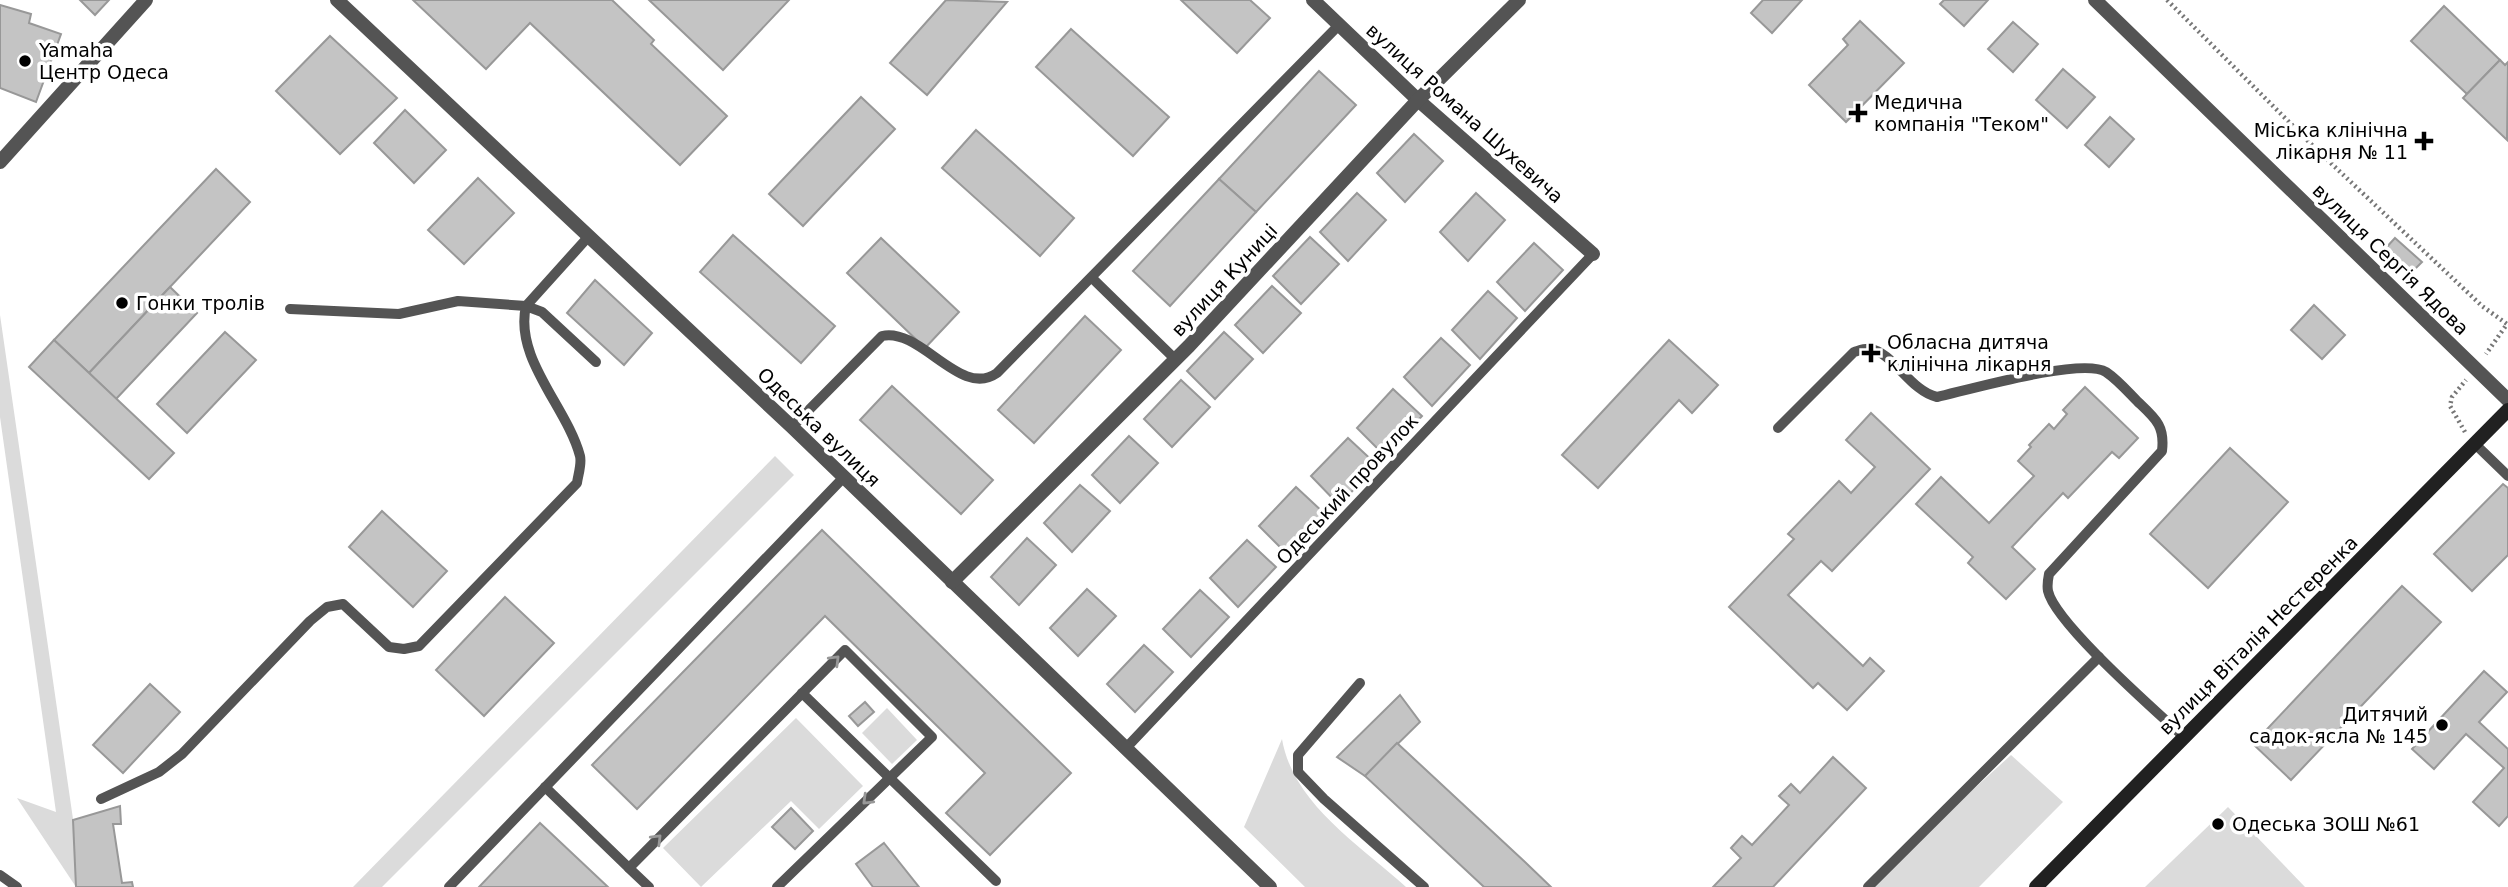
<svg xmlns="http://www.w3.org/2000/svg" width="2508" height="887" font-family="'DejaVu Sans',sans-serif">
	<rect width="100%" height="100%" fill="#fff"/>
	<g fill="#dbdbdb">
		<polygon points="0,315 73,819 76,887 17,798 56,812 0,417"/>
		<polygon points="775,456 794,475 382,887 353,887"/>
		<polygon points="887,708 917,740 892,764 862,733"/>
		<polygon points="796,718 863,786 819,829 791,801 701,887 663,848"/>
		<path d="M1282 739C1293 804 1360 845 1406 887H1305L1244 827Z"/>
		<polygon points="2011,755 2063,802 1979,887 1866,887"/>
		<polygon points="2228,807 2305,887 2145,887"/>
	</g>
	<g fill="#c4c4c4" stroke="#989898" stroke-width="2">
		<polygon points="80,0 109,0 95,15"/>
		<polygon points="413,0 612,0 654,40 651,44 727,116 680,165 530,23 486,69"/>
		<polygon points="649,0 789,0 723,70"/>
		<polygon points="946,0 1007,2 927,95 890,63"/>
		<polygon points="1181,0 1250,0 1270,18 1237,53"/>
		<polygon points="1763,0 1802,0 1772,33 1751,13"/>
		<polygon points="1944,0 1988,0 1964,26 1940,4"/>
		<polygon points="0,5 31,14 29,23 61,34 36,102 0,88"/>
		<polygon points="2444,6 2500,60 2467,94 2411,41"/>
		<polygon points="1860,21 1904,63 1846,122 1809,85 1848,45 1843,39"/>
		<polygon points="2013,22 2038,44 2013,72 1988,49"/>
		<polygon points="1071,29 1169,117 1133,156 1036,67"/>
		<polygon points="330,36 397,98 340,154 276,91"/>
		<polygon points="2500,60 2505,65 2508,62 2507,140 2463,98"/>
		<polygon points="2063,69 2095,97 2067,128 2036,100"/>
		<polygon points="1319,71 1356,105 1256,212 1219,179"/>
		<polygon points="861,97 895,129 803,226 769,194"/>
		<polygon points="405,110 446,150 414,183 374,143"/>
		<polygon points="2110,117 2134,139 2109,167 2085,145"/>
		<polygon points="976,130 1074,218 1040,256 942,168"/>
		<polygon points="1414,134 1443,161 1405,202 1377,173"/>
		<polygon points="216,169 250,202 89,373 54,340"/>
		<polygon points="478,178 514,213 464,264 428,230"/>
		<polygon points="1219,179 1256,212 1170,306 1133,271"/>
		<polygon points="1357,193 1386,220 1348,261 1320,232"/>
		<polygon points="1476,193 1505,220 1468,261 1440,232"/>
		<polygon points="733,235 835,326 801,363 700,272"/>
		<polygon points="1310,237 1339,264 1301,304 1273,276"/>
		<polygon points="881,238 959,312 925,348 847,273"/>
		<polygon points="2395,238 2422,262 2411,273 2384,250"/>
		<polygon points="1534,243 1563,270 1525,311 1497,282"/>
		<polygon points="595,280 652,333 624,365 567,313"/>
		<polygon points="1272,286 1301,313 1263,353 1235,325"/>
		<polygon points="170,287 197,313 116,399 89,373"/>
		<polygon points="1488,291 1517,318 1480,359 1452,330"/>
		<polygon points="2314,305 2345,335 2322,359 2291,330"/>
		<polygon points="1085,316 1121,350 1034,443 998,410"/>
		<polygon points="225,332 256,360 187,433 157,404"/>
		<polygon points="1224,332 1253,359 1215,399 1187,371"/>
		<polygon points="1441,338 1470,365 1432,406 1404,377"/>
		<polygon points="54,340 174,453 149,479 29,367"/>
		<polygon points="1669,340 1718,385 1692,413 1679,400 1598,488 1562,455"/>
		<polygon points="1181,380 1210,407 1172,447 1144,419"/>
		<polygon points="892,386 993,480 961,514 860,420"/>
		<polygon points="2085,387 2138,438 2119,458 2112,452 2068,498 2063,493 2012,547 2035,569 2006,599 1968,563 1973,557 1916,504 1941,477 1989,523 2034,476 2018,461 2031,447 2029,445 2049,424 2054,429 2067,414 2063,410"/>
		<polygon points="1393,389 1422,416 1385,456 1357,428"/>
		<polygon points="1871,413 1930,469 1832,571 1821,561 1788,595 1863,666 1870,658 1884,671 1847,710 1818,683 1813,688 1729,607 1794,539 1788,534 1839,481 1851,493 1875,467 1846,440"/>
		<polygon points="1129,436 1158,463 1120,503 1092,475"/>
		<polygon points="1348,438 1377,465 1339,505 1311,476"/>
		<polygon points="2230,448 2288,502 2208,588 2150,534"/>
		<polygon points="2503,484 2508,488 2508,555 2472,591 2434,554"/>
		<polygon points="1080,485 1110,511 1072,552 1044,523"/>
		<polygon points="1296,487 1325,514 1287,554 1259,526"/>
		<polygon points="382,511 447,571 413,607 349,547"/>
		<polygon points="822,530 1071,773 990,855 946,813 985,773 825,616 637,809 592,765"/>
		<polygon points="1027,538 1056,565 1019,605 991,577"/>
		<polygon points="1247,540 1276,567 1238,607 1210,578"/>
		<polygon points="2402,586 2441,622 2291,780 2253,744"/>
		<polygon points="1087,589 1116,616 1078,656 1050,628"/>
		<polygon points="1200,590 1229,617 1191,657 1163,629"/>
		<polygon points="505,597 554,643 484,716 436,670"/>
		<polygon points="1144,645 1173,672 1135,712 1107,684"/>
		<polygon points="2484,671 2507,692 2479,722 2508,749 2508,816 2499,826 2473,802 2504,768 2466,734 2434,769 2412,749"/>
		<polygon points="150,684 180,712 123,773 93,745"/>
		<polygon points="1400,695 1420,722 1365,776 1337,757"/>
		<polygon points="865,702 874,712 858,726 849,716"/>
		<polygon points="1397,743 1525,862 1551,887 1484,887 1365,776"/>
		<polygon points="1833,757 1866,788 1773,887 1713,887 1741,858 1731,848 1742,836 1752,845 1789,805 1779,796 1791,784 1800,793"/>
		<polygon points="120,806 121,824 113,824 122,883 132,882 133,887 76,887 73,820"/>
		<polygon points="791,808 813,831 795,849 772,827"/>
		<polygon points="540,823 608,887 479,887"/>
		<polygon points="884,843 919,887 873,887 856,864"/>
	</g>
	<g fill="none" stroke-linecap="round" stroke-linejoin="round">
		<g stroke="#767676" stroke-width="4.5" stroke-dasharray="2 3.5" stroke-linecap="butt">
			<polyline points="2167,0 2317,150 2482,306 2507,324 2486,354"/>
			<polyline points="2465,432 2450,406 2452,397 2466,380"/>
		</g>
		<g stroke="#545454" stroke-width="10">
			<polyline points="1092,278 1175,359"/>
			<polyline points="290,309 399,314 458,301 526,306 542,312 596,362"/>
			<path d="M792 427 882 336C921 327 960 399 997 373L1339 25"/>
			<path d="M1778 428 1854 352C1858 351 1865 348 1870 349 1893 352 1910 391 1937 397 1968 390 2082 357 2106 372 2118 380 2128 392 2138 402 2156 419 2165 426 2162 451L2049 574C2048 579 2047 586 2048 591 2055 623 2156 711 2184 737"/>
			<polyline points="2475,444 2508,476"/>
			<polyline points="1360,683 1298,755 1298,772 1324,799 1424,887"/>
			<polyline points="802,693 996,881"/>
			<polyline points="1126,748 1593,254"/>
			<polyline points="545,787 629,868"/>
			<path d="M101 799 159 772 182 754 310 621 327 607 343 604 389 647 404 649 419 646 577 483C578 475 582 464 580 456 567 407 514 359 526 306L589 236"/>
			<polyline points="0,875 17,887"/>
			<polyline points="449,887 844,477"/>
			<polyline points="649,887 629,868 845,650 932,737 777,887"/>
			<polyline points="1868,887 2099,657"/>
		</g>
		<g stroke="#545454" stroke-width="14">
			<polyline points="337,0 792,427 1270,887"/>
			<polyline points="1313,0 1418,100 1593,254"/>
			<polyline points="952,582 1189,346 1418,100 1519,0"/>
		</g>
		<g stroke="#545454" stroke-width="14">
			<polyline points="2095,0 2508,400"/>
			<polyline points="0,162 146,0"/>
		</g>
		<polyline stroke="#212121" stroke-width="14" points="2036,887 2508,410"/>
	</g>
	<defs><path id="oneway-chevron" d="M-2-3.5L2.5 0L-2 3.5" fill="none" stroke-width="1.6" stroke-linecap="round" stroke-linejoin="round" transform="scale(1.75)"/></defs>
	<g stroke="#989898">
		<use href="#oneway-chevron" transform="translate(835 660) rotate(-45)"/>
		<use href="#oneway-chevron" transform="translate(867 800) rotate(136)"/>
		<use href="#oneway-chevron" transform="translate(657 839) rotate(-45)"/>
	</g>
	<g fill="#000" stroke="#fff" stroke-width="2.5">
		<circle cx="25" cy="61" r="7"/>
		<path d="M1854.5 102.5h7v7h7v7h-7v7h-7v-7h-7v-7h7z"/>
		<path d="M2420.5 130.5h7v7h7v7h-7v7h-7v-7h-7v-7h7z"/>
		<circle cx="122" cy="303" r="7"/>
		<path d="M1867.5 342.5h7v7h7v7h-7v7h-7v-7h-7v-7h7z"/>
		<circle cx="2442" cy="725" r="7"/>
		<circle cx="2218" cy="824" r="7"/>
	</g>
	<g text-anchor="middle" stroke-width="7" stroke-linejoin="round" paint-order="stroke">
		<g font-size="19" fill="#000" stroke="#fff" text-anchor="start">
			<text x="39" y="57">Yamaha<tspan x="39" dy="22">Центр Одеса</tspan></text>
			<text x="1874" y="109">Медична<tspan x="1874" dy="22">компанія "Теком"</tspan></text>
			<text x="2408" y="137" text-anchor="end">Міська клінічна<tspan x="2408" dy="22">лікарня № 11</tspan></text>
			<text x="136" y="310">Гонки тролів</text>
			<text x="1887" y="349">Обласна дитяча<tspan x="1887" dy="22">клінічна лікарня</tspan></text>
			<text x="2428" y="721" text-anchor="end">Дитячий<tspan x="2428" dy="22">садок-ясла № 145</tspan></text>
			<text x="2232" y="831">Одеська ЗОШ №61</text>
		</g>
		<g font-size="19" fill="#000" stroke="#fff">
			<text transform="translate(1465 113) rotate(42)" y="7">вулиця Романа Шухевича</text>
			<text transform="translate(2391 259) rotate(44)" y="7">вулиця Сергія Ядова</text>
			<text transform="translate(1224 280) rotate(-47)" y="7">вулиця Куниці</text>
			<text transform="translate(819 427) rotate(44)" y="7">Одеська вулиця</text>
			<text transform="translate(1347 489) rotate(-47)" y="7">Одеський провулок</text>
			<text transform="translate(2258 635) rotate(-45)" y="7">вулиця Віталія Нестеренка</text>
		</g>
	</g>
</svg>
